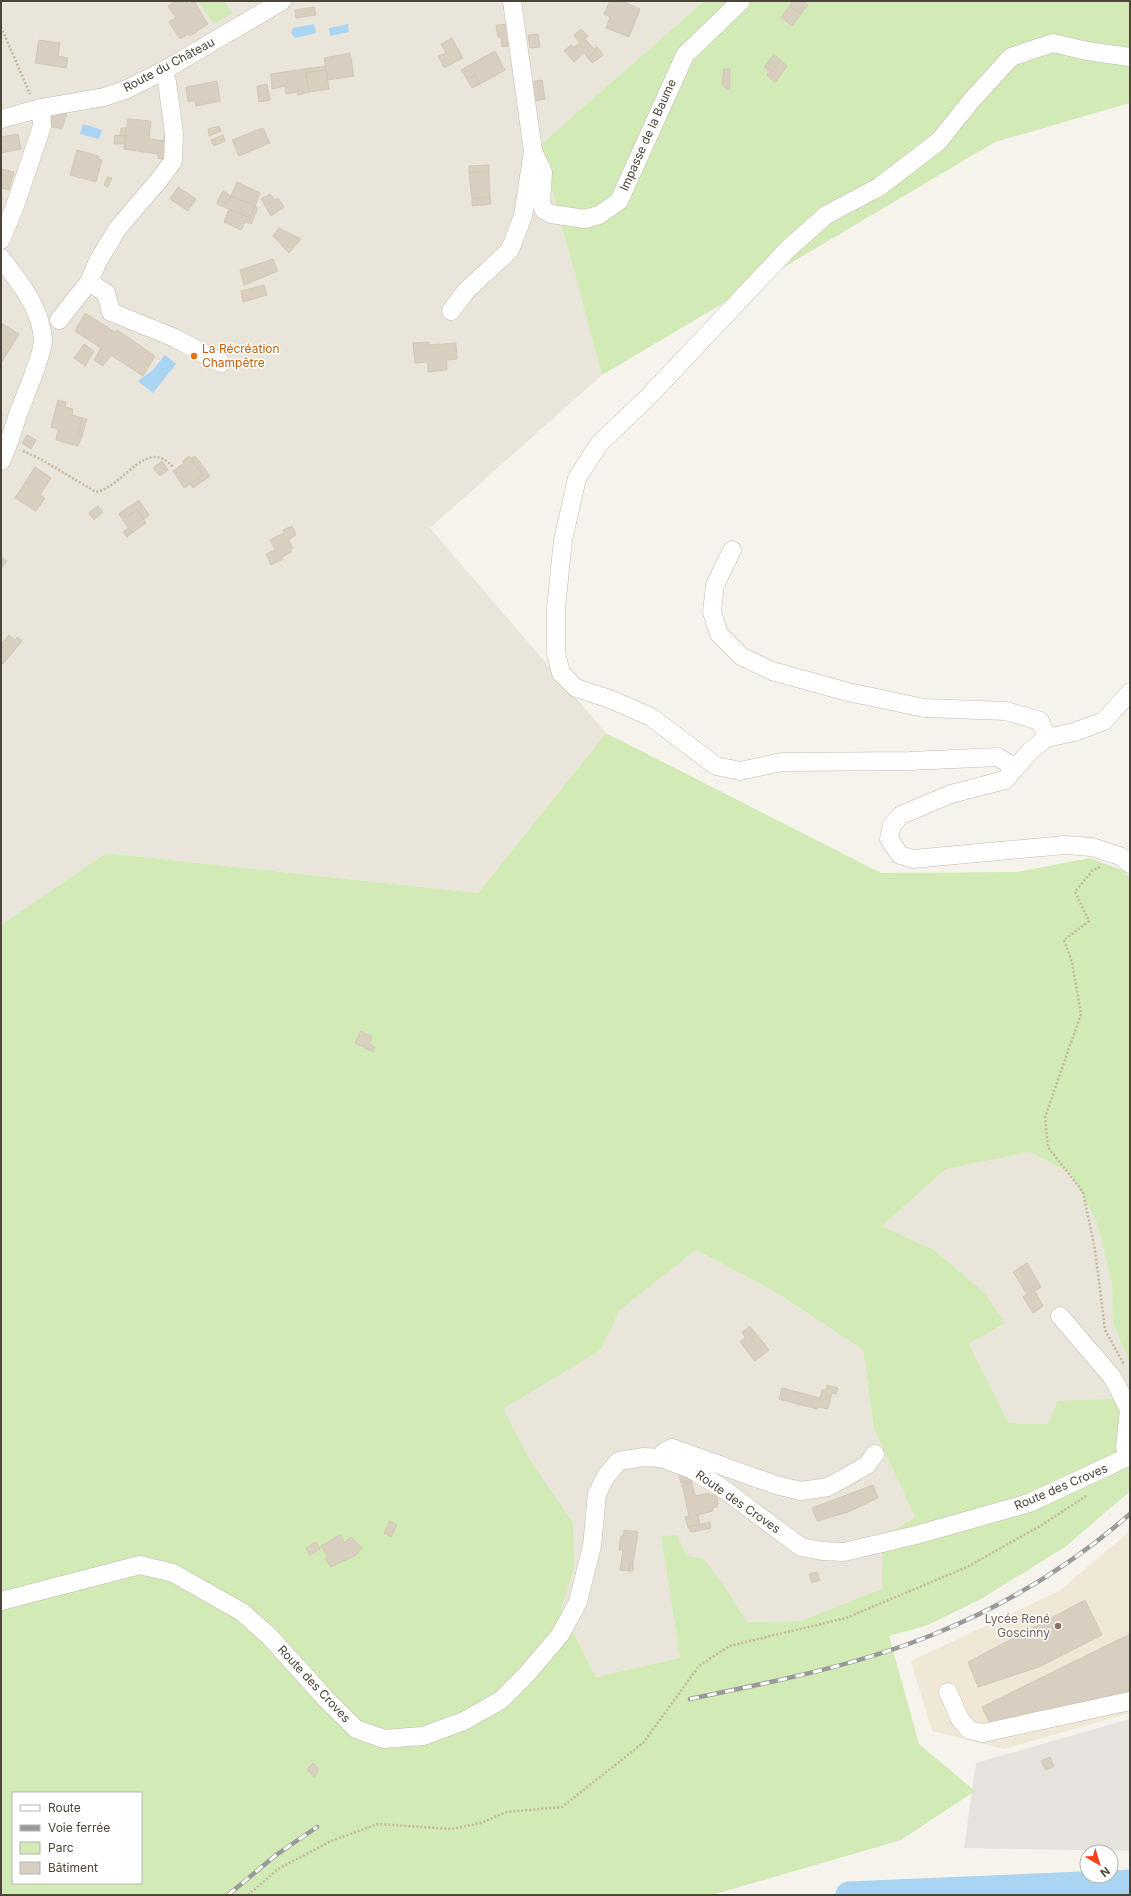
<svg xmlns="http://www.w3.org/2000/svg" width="1131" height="1896" font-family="Inter,sans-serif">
	<rect width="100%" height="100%" fill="#f6f3ec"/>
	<g fill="#eae5da">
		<polygon points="1,1 704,1 540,145 602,375 430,528 606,733 478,893 106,853 1,925"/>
		<polygon points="1030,1152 1070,1173 1097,1222 1112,1284 1113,1323 1130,1364 1130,1398 1048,1424 1009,1423 969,1344 1005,1323 985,1293 934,1250 882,1226 946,1169"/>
		<polygon points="696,1250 777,1293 863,1350 874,1429 915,1517 883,1537 883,1589 800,1621 747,1622 725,1587 661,1536 680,1658 596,1677 561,1609 574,1569 530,1460 502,1409 601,1350 619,1311"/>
	</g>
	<polygon fill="#e6e2dd" points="1130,1719 1130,1851 964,1848 976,1763"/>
	<polygon fill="#efe8d6" points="1130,1531 1130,1713 1004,1749 932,1731 911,1661 1059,1591"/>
	<g fill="#d2eab5" fill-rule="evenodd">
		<polygon points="198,1 224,1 232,13 214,24"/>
		<polygon points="704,1 1130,1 1130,103 995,142 602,375 540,145"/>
		<path d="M606 733 881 873 1017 872 1090 858 1124 871 1130 877V1364L1113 1323 1112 1284 1097 1222 1070 1173 1030 1152 946 1169 882 1226 934 1250 985 1293 1005 1323 969 1344 1009 1423 1048 1424 1058 1401 1130 1398V1491L1128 1493 1065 1547 981 1599 928 1625 889 1636 919 1744 975 1791 901 1840 712 1895H1V925L106 853 478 893ZM696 1250 777 1293 863 1350 874 1429 915 1517 883 1537 882 1589 800 1621 747 1622 725 1587 704 1559 687 1556 677 1535 661 1536 680 1658 596 1677 561 1609 574 1569 573 1523 530 1460 503 1409 601 1350 619 1311ZM13 1793H141V1883H13Z"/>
	</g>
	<g fill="#a9d4f2">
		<polygon points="314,24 316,33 295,38 291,33 293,28"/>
		<polygon points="348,24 349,32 330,36 329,28"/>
		<polygon points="83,124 102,130 99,139 80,134"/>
		<polygon points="165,355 176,364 153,393 138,381 153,370"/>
	</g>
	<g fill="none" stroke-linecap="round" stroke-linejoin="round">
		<polyline stroke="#a9d4f2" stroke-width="27" points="849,1895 1130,1883"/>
	</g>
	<g fill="#d8cfc1" stroke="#d3c7b4">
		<polygon points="175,1 187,1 189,4 194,1 208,24 190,36 188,34 180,39 169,22 176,18 168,6"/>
		<polygon points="610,1 622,1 640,9 629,37 606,28 610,17 604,14"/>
		<polygon points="793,1 803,1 808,5 801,14 790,6"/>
		<polygon points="790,6 801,14 792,26 781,17"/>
		<polygon points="314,7 316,15 296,18 295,10"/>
		<polygon points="514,24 514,45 502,47 501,37 498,37 496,25"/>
		<polygon points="581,29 588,36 585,39 594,49 597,47 598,48 588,58 584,53 574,62 564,51 571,45 574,47 580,43 574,35"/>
		<polygon points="538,34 540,47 530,48 528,35"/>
		<polygon points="452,38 463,58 444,68 438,56 446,53 441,44"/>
		<polygon points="39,40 60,43 58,56 68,58 66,68 35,63"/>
		<polygon points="598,48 603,55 592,63 588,58"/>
		<polygon points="495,51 505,70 480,84 475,75 467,79 461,70"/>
		<polygon points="350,53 354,76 328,80 324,58"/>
		<polygon points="774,54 780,60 772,71 765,66"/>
		<polygon points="780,60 787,66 777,80 770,74"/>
		<polygon points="325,66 326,70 306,73 305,69"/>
		<polygon points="765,66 772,71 770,74 777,80 775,83 767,75 769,72 764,67"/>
		<polygon points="305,69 309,92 298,95 297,92 286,94 285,86 272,89 271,74"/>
		<polygon points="724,69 730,69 730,89 726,89 722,84"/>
		<polygon points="326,70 329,89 309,92 306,73"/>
		<polygon points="475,75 480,84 472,88 467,79"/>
		<polygon points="542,80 545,99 534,101 531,82"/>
		<polygon points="217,81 220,101 196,106 195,100 188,102 186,87"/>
		<polygon points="267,84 270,100 259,102 257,86"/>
		<polygon points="61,109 67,113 62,129 49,126 53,110"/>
		<polygon points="128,119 151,121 149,139 164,141 164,136 172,137 166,159 158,158 158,154 124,149"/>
		<polygon points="219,126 221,131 209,136 208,129"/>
		<polygon points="121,128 126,128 125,136 120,136"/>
		<polygon points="263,128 270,143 239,156 232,140"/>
		<polygon points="18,134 21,149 1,153 1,137"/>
		<polygon points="115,135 125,136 124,144 114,144"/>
		<polygon points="223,135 225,141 214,146 211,140"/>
		<polygon points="77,150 99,156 98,159 102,160 96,182 70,175"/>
		<polygon points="489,165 489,172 469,173 469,166"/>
		<polygon points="1,169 14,172 9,190 1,188"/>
		<polygon points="489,172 490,197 472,199 469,173"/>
		<polygon points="107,177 112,178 108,187 104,185"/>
		<polygon points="237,182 260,193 255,206 231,196"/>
		<polygon points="178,187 196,199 188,211 170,199"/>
		<polygon points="223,191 231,196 227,204 218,200"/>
		<polygon points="270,194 275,200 278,198 284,207 271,216 261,199"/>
		<polygon points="231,196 255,206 250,218 217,204 218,200 227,204"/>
		<polygon points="490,197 491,204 472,206 472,199"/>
		<polygon points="255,206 258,208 251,224 245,222 241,230 224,222 229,209 250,218"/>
		<polygon points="279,228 301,239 289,253 273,236"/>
		<polygon points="273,259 278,271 244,285 240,270"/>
		<polygon points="264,285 267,295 243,302 241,291"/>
		<polygon points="85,313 115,332 117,330 155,356 143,376 111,355 103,366 94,360 101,348 75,331"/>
		<polygon points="1,323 19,334 8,352 1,347"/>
		<polygon points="429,342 429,345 456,343 457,359 447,360 447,370 428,372 428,362 415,363 413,343"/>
		<polygon points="84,344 94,351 85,366 74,358"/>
		<polygon points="1,347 8,352 1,363"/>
		<polygon points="58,400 66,402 65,407 73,409 72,415 82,418 78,435 82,436 78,446 56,440 58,429 51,427"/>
		<polygon points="82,418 87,419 82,436 78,435"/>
		<polygon points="27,435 36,440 31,449 22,443"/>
		<polygon points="189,456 203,475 184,488 173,471 184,463 183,461"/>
		<polygon points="195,456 210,476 193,488 190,484 203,475 191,458"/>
		<polygon points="162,461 168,470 160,476 153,468"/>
		<polygon points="35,467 51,478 40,495 45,498 36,511 15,498"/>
		<polygon points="139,500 149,515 144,519 137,510 126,518 121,512"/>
		<polygon points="98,506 103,512 94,520 89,513"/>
		<polygon points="137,510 146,523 132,533 119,514 121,512 126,518"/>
		<polygon points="292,526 296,535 288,540 293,548 290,550 291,552 282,557 283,559 271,565 266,554 275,550 270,540 284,533 283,530"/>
		<polygon points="128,528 132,533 127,537 123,532"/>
		<polygon points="1,557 7,561 1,569"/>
		<polygon points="9,635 15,640 17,637 22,641 3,664 1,662 1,644"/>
		<polygon points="361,1031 372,1037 369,1044 375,1047 373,1052 355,1043"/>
		<polygon points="1027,1263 1041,1287 1035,1291 1043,1306 1033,1313 1023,1297 1027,1294 1013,1272"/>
		<polygon points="750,1326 769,1350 755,1361 740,1342 745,1337 742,1332"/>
		<polygon points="827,1385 838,1388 836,1394 832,1393 828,1409 818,1407 817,1409 779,1399 782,1388 820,1398 822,1390 826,1390"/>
		<polygon points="690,1472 692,1481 681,1483 679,1474"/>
		<polygon points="692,1482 695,1496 709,1493 709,1495 713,1495 717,1497 718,1502 717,1507 713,1508 713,1511 698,1515 700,1525 688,1527 685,1517 689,1516 682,1484"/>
		<polygon points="873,1485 878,1498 848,1512 817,1521 812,1508"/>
		<polygon points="390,1521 397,1525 391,1537 384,1533"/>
		<polygon points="710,1522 711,1528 691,1532 688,1527"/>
		<polygon points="624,1530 638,1532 633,1564 630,1563 629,1571 620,1570 623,1550 619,1550 621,1536 623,1536"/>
		<polygon points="341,1534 344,1543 351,1537 362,1548 356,1555 331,1567 325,1559 328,1557 321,1546"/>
		<polygon points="316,1542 320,1549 310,1555 306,1548"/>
		<polygon points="630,1563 633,1564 633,1571 629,1571"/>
		<polygon points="817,1572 820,1580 812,1583 809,1574"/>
		<polygon points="1085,1600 1102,1635 1039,1667 978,1687 968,1662"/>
		<polygon points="1130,1634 1130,1696 991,1726 982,1707"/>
		<polygon points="1050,1757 1054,1766 1046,1770 1041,1761"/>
		<polygon points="313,1763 319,1769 314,1777 307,1769"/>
	</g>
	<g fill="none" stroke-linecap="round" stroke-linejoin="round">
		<defs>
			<g id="minor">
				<polyline points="1,119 41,108 104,97 125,90 163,71 282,1"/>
				<polyline points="533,151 543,172 541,203 544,210 551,214 585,219 599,215 619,201 685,55 741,1"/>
				<polyline points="1,240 15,206 42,126 41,108"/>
				<path d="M1 258C19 281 41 309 43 339 44 351 25 396 20 409 13 427 10 444 1 461"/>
				<polyline points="89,282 106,293 111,312 175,338 221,363"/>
				<polyline points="451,311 466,291 510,250 523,216 533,151 512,1"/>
				<polyline points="59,320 89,282 98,261 118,228 159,180 173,161 174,133 167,82 163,71"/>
				<polyline points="732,550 715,585 712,612 719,634 741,656 772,671 848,692 924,708 1006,711 1040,721 1047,738"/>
				<polyline points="1130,692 1104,721 1074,732 1047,738 1031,750 1005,780 951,794 901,815 892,825 889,839 900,855 913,859 1065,845 1092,847 1120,856 1130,864"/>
				<polyline points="1015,768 998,757 910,761 782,762 740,771 716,766 651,717 610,699 576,688 561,673 556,653 556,608 563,540 577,478 599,444 648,397 788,249 826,215 879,187 939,141 971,101 1011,57 1053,43 1087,51 1130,57"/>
				<polyline points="1060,1316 1113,1378 1129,1410 1125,1447 1130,1454"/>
				<polyline points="661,1458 664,1452 672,1448 776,1485 801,1491 828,1487 867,1465 875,1454"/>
				<polyline points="1,1601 140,1565 173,1573 242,1612 269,1636 326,1699 356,1729 384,1739 423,1736 464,1721 501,1700 526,1675 560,1635 578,1602 592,1546 597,1494 606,1476 619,1461 644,1457 661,1458 691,1469 722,1488 801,1547 822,1551 844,1552 916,1535 1029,1503 1130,1456"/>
				<polyline points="948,1692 960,1719 969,1730 983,1733 1130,1701"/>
			</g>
		</defs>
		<use href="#minor" stroke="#c2bbae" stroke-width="19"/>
		<g stroke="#c4b79f" stroke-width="2.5" stroke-dasharray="2 2" stroke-linecap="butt">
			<polyline points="1,27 30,94"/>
			<path d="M23 451 42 460 96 492C124 487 146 436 173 467"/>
			<polyline points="1100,867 1092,871 1075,892 1089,921 1064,940 1072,962 1081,1014 1045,1117 1048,1147 1083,1192 1095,1250 1105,1330 1124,1364"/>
			<polyline points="248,1895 278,1869 331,1841 378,1824 451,1829 481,1823 506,1812 562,1807 643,1743 699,1666 729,1646 846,1618 967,1567 1042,1525 1086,1496"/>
		</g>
		<use href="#minor" stroke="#fff" stroke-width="18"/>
		<defs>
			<g id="rail">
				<path d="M690 1699C772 1682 855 1666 932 1635 1004 1606 1072 1565 1130 1514"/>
				<polyline points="228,1895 276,1855 317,1827"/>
			</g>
		</defs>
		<use href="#rail" stroke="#9a9a9a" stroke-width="4.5"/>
		<use href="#rail" stroke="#fff" stroke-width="3" stroke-dasharray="9" stroke-linecap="butt"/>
	</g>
	<circle fill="#e8710a" stroke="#fff" stroke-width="1.5" cx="194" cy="356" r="4"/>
	<circle fill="#8d6e63" stroke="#fff" stroke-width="1.5" cx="1058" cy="1626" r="4"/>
	<g text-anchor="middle" stroke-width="3" stroke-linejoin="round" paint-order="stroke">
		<g font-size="12" fill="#4b4439" stroke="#fff">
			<text transform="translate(169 65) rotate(-28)" y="4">Route du Château</text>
			<text transform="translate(648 135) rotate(-66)" y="4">Impasse de la Baume</text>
			<text transform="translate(1061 1487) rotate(-23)" y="4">Route des Croves</text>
			<text transform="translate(738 1502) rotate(35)" y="4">Route des Croves</text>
			<text transform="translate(314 1684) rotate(47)" y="4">Route des Croves</text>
		</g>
		<g font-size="12" fill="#c56008" stroke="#fff" text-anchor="start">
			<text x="202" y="353">La Récréation<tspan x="202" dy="14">Champêtre</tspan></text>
		</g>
		<g font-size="12" fill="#785e54" stroke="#fff" text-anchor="end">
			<text x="1050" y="1623">Lycée René<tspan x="1050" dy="14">Goscinny</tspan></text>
		</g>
	</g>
	<rect width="1131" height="1896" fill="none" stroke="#4b4439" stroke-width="4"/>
	<rect x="12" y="1792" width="130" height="92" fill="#ffffff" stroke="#b7b4b0"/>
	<rect x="20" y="1805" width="20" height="6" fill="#ffffff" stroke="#b7b4b0"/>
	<text x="48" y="1812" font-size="12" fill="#4b4439">Route</text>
	<rect x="20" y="1825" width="20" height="6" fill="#9a9a9a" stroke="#b7b4b0"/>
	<text x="48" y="1832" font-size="12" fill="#4b4439">Voie ferrée</text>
	<rect x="20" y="1842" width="20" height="12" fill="#d2eab5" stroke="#b7b4b0"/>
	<text x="48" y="1852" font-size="12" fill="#4b4439">Parc</text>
	<rect x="20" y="1862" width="20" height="12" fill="#d8cfc1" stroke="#b7b4b0"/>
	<text x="48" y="1872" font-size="12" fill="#4b4439">Bâtiment</text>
	<g transform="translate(1099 1864) rotate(142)"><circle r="19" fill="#ffffff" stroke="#b7b4b0"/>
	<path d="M0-3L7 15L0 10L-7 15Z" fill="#fc3f1d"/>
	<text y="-6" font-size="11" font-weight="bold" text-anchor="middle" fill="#4b4439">N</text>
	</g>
</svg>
